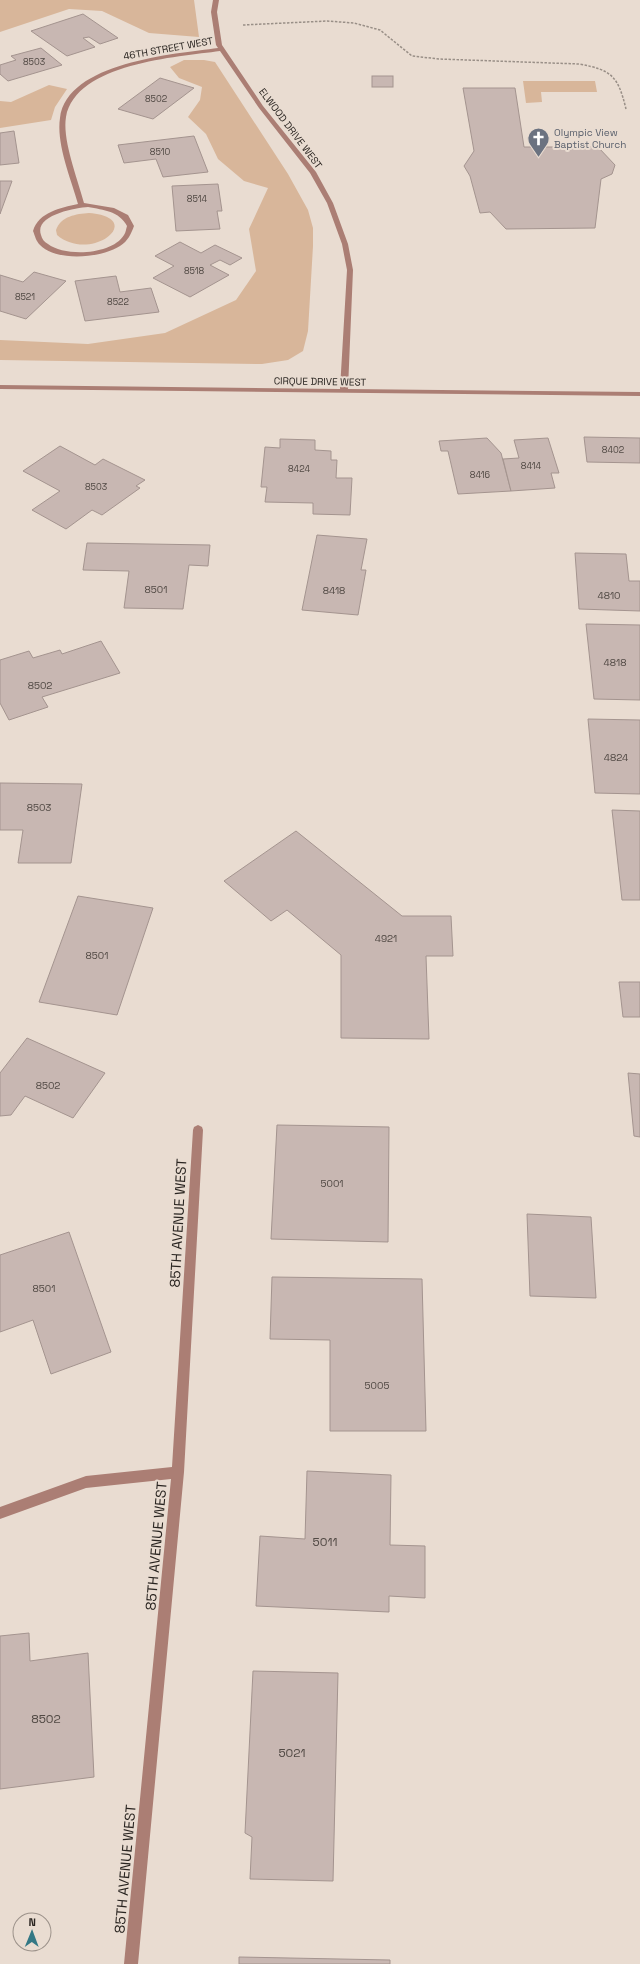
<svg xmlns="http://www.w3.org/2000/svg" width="640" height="1964" font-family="'Space Grotesk',sans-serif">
	<rect width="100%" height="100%" fill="#e9dcd1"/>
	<g fill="#d8b69a">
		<polygon points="0,0 194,0 199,37 149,33 102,11 69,9 0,32"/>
		<polygon points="184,60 204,60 215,62 288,174 308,210 313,228 313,246 308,331 303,351 288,360 262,364 0,360 0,340 88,344 165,333 236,300 256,271 249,229 268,188 244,181 218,159 206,134 188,117 200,100 202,87 179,78 170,67"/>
		<polygon points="523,81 595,81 597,92 541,92 542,102 526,103"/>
		<polygon points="49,85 67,89 55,107 51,120 0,128 0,101 11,102"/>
		<path d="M89 213C148 218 91 264 57 235L56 230C61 216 76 214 89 213Z"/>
	</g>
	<g fill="#c8b7b2" stroke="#a4948f">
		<polygon points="83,14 118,38 100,44 89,37 83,38 95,47 67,56 31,31"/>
		<polygon points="41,48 62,65 8,81 0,74 0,65 16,60 11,56"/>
		<rect x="372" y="76" width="21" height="11"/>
		<polygon points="160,78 194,88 153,119 118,109"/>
		<polygon points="463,88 515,88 524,147 598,147 615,165 612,174 601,179 595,228 506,229 490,212 480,213 470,176 464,166 474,151"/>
		<polygon points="14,131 19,163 0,165 0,133"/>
		<polygon points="194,136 208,172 163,177 156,159 124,163 118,145"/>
		<polygon points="0,181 12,181 0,214"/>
		<polygon points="218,184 222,211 217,211 220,229 176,231 172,186"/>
		<polygon points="180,242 201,253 215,245 242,258 230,265 220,260 210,265 229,275 190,297 153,278 174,266 155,256"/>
		<polygon points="34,272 66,281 26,319 0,311 0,275 23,282"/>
		<polygon points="116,276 120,292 151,288 159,312 85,321 75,281"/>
		<polygon points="584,437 640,438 640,463 587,462"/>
		<polygon points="487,438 501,453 511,491 458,494 448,451 441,451 439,441"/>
		<polygon points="548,438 559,473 551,473 555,488 511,491 503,459 519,458 514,440"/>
		<polygon points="280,439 315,440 315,450 331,451 331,460 337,460 336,478 352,478 350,515 313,514 313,503 265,502 267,487 261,487 265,447 280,448"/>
		<polygon points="60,446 95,465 103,459 145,480 136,486 140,488 102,515 92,510 66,529 32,510 60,491 23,471"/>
		<polygon points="317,535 367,539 361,570 366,570 358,615 302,610"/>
		<polygon points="87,543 210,545 208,566 189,565 183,609 124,608 129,571 83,570"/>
		<polygon points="575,553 626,554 629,581 640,581 640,611 579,609"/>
		<polygon points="586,624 640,625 640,700 594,699"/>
		<polygon points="101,641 120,673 42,697 48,707 9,720 0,703 0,660 29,651 33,658 60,650 62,654"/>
		<polygon points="588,719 640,720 640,794 595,793"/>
		<polygon points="0,783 82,784 71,863 18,863 23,830 0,830"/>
		<polygon points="612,810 640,811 640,900 622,900"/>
		<polygon points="296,831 402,916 451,916 453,956 426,956 429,1039 341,1038 341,955 287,910 271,921 224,881"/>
		<polygon points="78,896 153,908 117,1015 39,1002"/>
		<polygon points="619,982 640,982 640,1017 623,1017"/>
		<polygon points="27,1038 105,1073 73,1118 25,1096 11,1115 0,1116 0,1073"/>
		<polygon points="628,1073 640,1074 640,1137 634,1136"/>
		<polygon points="277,1125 389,1127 388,1242 271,1239"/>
		<polygon points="527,1214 591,1217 596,1298 530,1296"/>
		<polygon points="69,1232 111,1352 51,1374 33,1320 0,1332 0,1255"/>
		<polygon points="272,1277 422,1279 426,1431 330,1431 330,1340 270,1339"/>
		<polygon points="307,1471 391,1475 390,1545 425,1546 425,1598 389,1596 389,1612 256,1606 260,1536 305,1539"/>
		<polygon points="29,1633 30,1661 88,1653 94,1777 0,1789 0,1636"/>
		<polygon points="253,1671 338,1673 333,1881 250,1879 252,1837 245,1833"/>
		<polygon points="239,1957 390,1960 390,1964 239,1964"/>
	</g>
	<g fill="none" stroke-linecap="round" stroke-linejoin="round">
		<path stroke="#998f87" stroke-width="1.5" stroke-dasharray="2.5 1.5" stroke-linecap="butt" d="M243 25 327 21 354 23 380 30 412 56 439 59 579 64C612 70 618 76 626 109"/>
		<g fill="#ab7e74" fill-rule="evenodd">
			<path d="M213 0H219L217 12 222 45 263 106 316 172 333 203 348 244 353 270 348 389 640 392V396L0 389V385L340 389 347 270 342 244 327 203 310 173 259 108 220 51C177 57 76 63 66 117 62 140 78 180 84 203L114 208 128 215 134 226C131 234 128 241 120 246 102 258 56 262 40 245 36 241 35 236 33 231 39 212 60 208 78 204 71 179 56 144 60 118 67 62 174 54 218 48L216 45 211 12ZM88 207C104 210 119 211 127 226 126 229 126 232 124 235 112 255 65 257 48 244 44 242 42 239 41 235 34 215 75 208 88 207Z"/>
			<polygon points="198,1125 202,1127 203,1130 184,1472 138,1964 124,1964 171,1479 86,1488 0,1519 0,1507 86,1476 172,1467 193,1130 194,1127"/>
		</g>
	</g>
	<defs>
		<symbol id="church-pin" viewBox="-11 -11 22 30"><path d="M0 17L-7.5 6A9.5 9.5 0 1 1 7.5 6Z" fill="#6b7280" stroke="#e9dcd1"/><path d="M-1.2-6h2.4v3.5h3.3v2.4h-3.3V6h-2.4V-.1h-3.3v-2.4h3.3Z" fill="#fff"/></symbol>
	</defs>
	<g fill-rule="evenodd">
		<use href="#church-pin" x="526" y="126" width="25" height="34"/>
	</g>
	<g text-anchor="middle" stroke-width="4" stroke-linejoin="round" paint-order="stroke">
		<g font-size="9" fill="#514944">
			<text x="34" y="65">8503</text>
			<text x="156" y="102">8502</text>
			<text x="160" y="155">8510</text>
			<text x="197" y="202">8514</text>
			<text x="194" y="274">8518</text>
			<text x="25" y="300">8521</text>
			<text x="118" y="305">8522</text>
			<text x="613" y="453">8402</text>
			<text x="531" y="469">8414</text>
			<text x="299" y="472">8424</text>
			<text x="480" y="478">8416</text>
			<text x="96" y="490">8503</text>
		</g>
		<g font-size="10" fill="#292420" stroke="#e9dcd1">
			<text transform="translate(168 48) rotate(-10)" y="4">46TH STREET WEST</text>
			<text transform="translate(291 128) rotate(53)" y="4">ELWOOD DRIVE WEST</text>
			<text transform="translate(320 381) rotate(1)" y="4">CIRQUE DRIVE WEST</text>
		</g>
		<g font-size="10" fill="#5b616d" stroke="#e9dcd1" text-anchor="start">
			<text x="554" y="136">Olympic View<tspan x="554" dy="12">Baptist Church</tspan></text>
		</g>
		<g font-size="10" fill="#514944">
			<text x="156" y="593">8501</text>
			<text x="334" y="594">8418</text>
			<text x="609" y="599">4810</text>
			<text x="615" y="666">4818</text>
			<text x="40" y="689">8502</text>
			<text x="616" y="761">4824</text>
			<text x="39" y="811">8503</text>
			<text x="386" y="942">4921</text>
			<text x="97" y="959">8501</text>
			<text x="48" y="1089">8502</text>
			<text x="332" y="1187">5001</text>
			<text x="44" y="1292">8501</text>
			<text x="377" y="1389">5005</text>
		</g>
		<g font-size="12" fill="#514944">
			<text x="325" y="1546">5011</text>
			<text x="46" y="1723">8502</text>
			<text x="292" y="1757">5021</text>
		</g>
		<g font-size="14" fill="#292420" stroke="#e9dcd1">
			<text transform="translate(178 1223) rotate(-87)" y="5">85TH AVENUE WEST</text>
			<text transform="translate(156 1546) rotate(-85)" y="5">85TH AVENUE WEST</text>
			<text transform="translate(125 1869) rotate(-85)" y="5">85TH AVENUE WEST</text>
		</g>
	</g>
	<g transform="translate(32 1932) rotate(1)"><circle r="19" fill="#e9dcd1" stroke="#9c928a"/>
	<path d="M0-3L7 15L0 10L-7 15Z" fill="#337885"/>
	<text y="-6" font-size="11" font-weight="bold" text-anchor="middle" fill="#292420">N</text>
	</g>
</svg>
